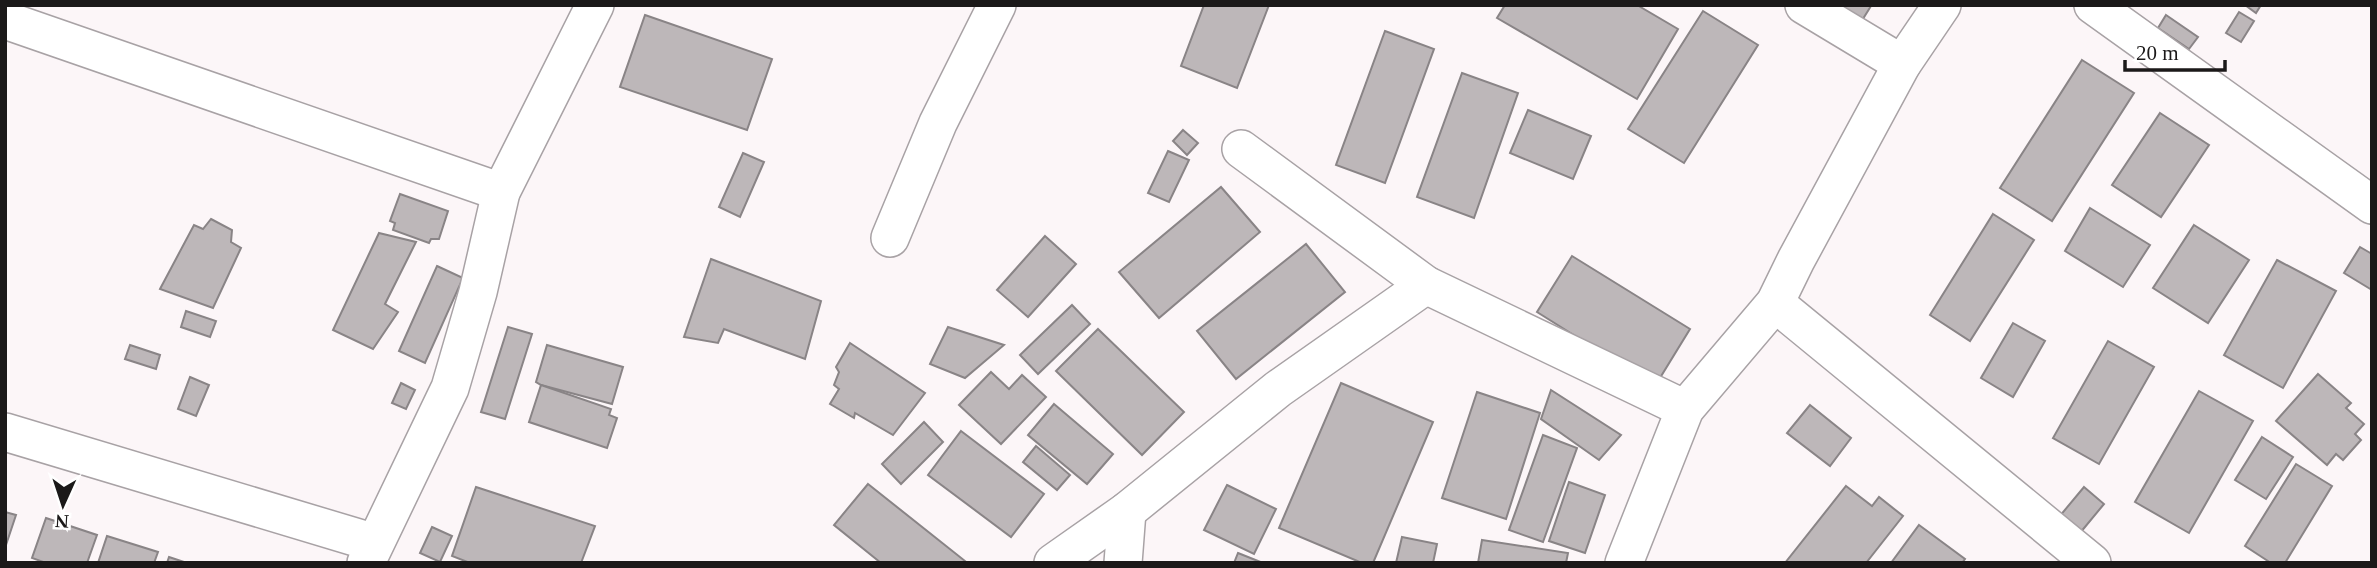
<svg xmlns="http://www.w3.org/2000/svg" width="2377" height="568" font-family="'Times New Roman',serif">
	<rect width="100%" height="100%" fill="#fcf6f8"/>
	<g fill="#bdb7b9" stroke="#898486" stroke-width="2">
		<polygon points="1204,5 1269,5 1237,88 1181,66"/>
		<polygon points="1505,5 1637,5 1678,29 1637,99 1497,18"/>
		<polygon points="1835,5 1870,5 1871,6 1861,22"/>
		<polygon points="2245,5 2261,5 2256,13"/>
		<polygon points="1703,11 1758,45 1684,163 1628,129"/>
		<polygon points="2239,12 2254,21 2241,42 2226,33"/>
		<polygon points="645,15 772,59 747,130 620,87"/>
		<polygon points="2166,15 2198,37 2189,49 2158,28"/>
		<polygon points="1385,31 1434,49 1385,183 1336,165"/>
		<polygon points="2082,60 2134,93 2052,221 2000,188"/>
		<polygon points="1462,73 1518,93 1474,218 1417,197"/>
		<polygon points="1528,110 1591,136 1573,179 1510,153"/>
		<polygon points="2160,113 2209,145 2161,217 2112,185"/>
		<polygon points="1183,130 1198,143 1187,155 1173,141"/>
		<polygon points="1168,151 1189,160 1169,202 1148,193"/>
		<polygon points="743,153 764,162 740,217 719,207"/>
		<polygon points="1221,187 1260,232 1159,318 1119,272"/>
		<polygon points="400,194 448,211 439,239 431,239 429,243 393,230 395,223 390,221"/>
		<polygon points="2090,208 2150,245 2123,287 2065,251"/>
		<polygon points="1993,214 2034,240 1970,341 1930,315"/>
		<polygon points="211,219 232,230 231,242 241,248 213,308 160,289 194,225 203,229"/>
		<polygon points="2194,225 2249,260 2208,323 2153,288"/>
		<polygon points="379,233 416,242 385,304 398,312 373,349 333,330"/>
		<polygon points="1045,236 1076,264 1028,317 997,290"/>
		<polygon points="1306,244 1345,292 1236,379 1197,331"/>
		<polygon points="2360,247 2372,254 2372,290 2344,273"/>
		<polygon points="1572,256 1690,329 1655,386 1537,312"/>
		<polygon points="711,259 821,301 805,359 724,329 718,343 684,337"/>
		<polygon points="2277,260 2336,291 2283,388 2224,355"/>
		<polygon points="437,266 463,278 425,363 399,351"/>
		<polygon points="1072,305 1090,324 1038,374 1020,355"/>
		<polygon points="186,311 216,321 210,337 181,327"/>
		<polygon points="2013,323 2045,341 2013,397 1981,378"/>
		<polygon points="508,327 532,334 505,419 481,412"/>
		<polygon points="948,327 1004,345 965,378 930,364"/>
		<polygon points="1098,329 1184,412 1142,455 1056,371"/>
		<polygon points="2108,341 2154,367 2099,464 2053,438"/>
		<polygon points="850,343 925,393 893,435 855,413 854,418 830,404 839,389 834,385 839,372 836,367"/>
		<polygon points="130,345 160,355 156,369 125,359"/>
		<polygon points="547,345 623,367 612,404 541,385 536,382"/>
		<polygon points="991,372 1009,389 1022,375 1046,397 1001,444 959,405"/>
		<polygon points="2318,374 2351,403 2346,408 2364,424 2355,434 2361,440 2343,460 2336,454 2327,465 2276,421"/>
		<polygon points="190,377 209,385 196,416 178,409"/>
		<polygon points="401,383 415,390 406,409 392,403"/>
		<polygon points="1341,383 1433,422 1373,563 1362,563 1279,528"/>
		<polygon points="541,385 611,409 609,415 617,418 607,448 529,422"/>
		<polygon points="1551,390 1621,435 1599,460 1541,419"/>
		<polygon points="2199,391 2253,421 2189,533 2135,502"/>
		<polygon points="1477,392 1540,413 1506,519 1442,498"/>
		<polygon points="1054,404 1113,454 1087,484 1028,435"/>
		<polygon points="1810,405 1851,438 1830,466 1787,433"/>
		<polygon points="924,422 943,442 901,484 882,464"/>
		<polygon points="961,431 1044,494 1011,537 928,475"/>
		<polygon points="1543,435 1577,448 1543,542 1509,530"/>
		<polygon points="2262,437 2293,457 2266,499 2235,480"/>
		<polygon points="1036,446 1070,475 1057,490 1023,462"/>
		<polygon points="2296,464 2332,486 2285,563 2271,563 2245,546"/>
		<polygon points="1569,482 1605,495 1585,553 1549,541"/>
		<polygon points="868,484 965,561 963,563 881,563 834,525"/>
		<polygon points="1227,485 1276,509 1254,554 1204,530"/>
		<polygon points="1846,486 1872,506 1879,497 1903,516 1866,563 1785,563"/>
		<polygon points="476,487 595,526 581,563 470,563 452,556"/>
		<polygon points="2084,487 2104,504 2080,533 2059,517"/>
		<polygon points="5,512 16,515 5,548"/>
		<polygon points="46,518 97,535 87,563 46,563 32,558"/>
		<polygon points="1919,525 1965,559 1962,563 1891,563"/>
		<polygon points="432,527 452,536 440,562 420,553"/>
		<polygon points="107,536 158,552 154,563 98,563"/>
		<polygon points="1402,537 1437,544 1433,563 1396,563"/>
		<polygon points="1482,540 1568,553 1566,563 1478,563"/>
		<polygon points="1238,553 1263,563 1234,563"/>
		<polygon points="169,557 187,563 167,563"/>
	</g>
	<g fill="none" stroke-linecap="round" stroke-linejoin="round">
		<defs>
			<g id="street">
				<polyline points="1804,5 1902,64"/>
				<polyline points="2093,5 2372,205"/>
				<polyline points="5,20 501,192"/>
				<polyline points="1241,149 1426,285 1685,409"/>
				<polyline points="890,238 938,123 997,5"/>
				<polyline points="1775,303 2092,563"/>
				<polyline points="5,432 375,543"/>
				<polyline points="366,563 450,388 478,292 501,192 595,5"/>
				<polyline points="1053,563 1127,511 1278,389 1426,285"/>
				<polyline points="1123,563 1127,511"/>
				<polyline points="1624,563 1685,409 1775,303 1796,260 1902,64 1942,5"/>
			</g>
		</defs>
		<use href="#street" stroke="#a8a2a5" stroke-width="40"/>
		<use href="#street" stroke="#fff" stroke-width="37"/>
	</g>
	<rect width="2377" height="568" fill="none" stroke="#1b1919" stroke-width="14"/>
	<g transform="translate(63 505) rotate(183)" stroke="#ffffff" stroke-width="5" paint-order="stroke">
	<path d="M0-5L12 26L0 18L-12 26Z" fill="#1b1919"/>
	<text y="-10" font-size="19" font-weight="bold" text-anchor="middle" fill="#1b1919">N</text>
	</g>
	<path d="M2125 60v10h100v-10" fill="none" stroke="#1b1919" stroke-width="3.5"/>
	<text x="2136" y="60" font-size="21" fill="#1b1919" stroke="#ffffff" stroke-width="5" paint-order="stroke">20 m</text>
</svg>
